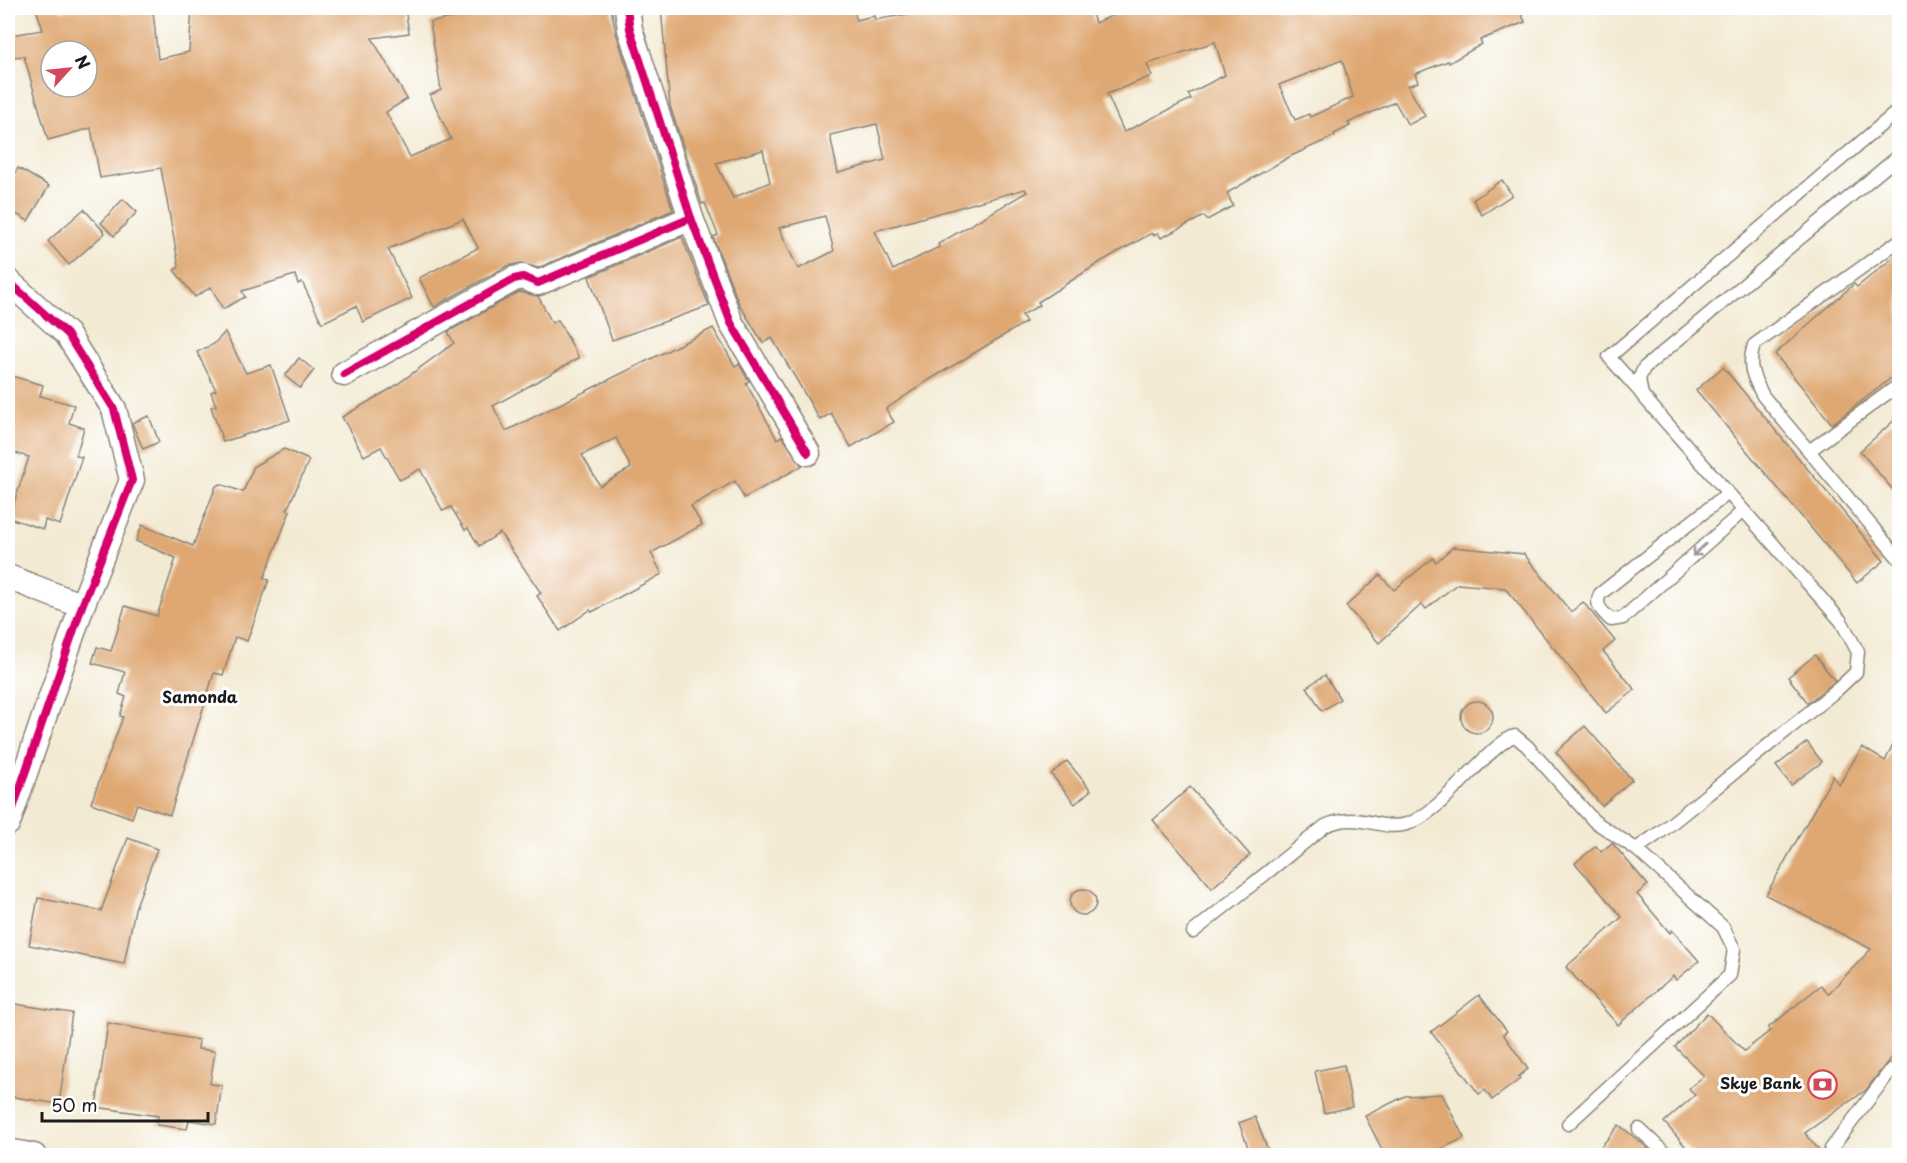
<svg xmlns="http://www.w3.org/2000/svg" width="1907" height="1163" font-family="'Playpen Sans',sans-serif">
	<rect width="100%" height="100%" fill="#fff"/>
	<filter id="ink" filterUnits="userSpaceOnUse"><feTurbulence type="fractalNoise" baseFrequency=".0167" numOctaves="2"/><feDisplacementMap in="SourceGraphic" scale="12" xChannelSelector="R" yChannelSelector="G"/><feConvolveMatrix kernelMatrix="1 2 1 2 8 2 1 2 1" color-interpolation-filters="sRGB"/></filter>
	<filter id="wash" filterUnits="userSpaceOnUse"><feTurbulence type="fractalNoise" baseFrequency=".008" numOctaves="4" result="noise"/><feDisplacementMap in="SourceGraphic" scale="24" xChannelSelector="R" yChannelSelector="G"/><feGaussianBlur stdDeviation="1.35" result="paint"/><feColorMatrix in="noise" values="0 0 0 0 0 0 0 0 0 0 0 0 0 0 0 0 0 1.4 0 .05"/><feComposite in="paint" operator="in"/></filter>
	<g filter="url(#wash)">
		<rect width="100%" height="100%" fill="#f3ead3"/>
		<g id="blocks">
			<g fill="#dfa873" fill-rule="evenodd">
				<path d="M36 8H60L61 11 121 8V14L153 11 158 59 189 52 192 8H405L409 33 372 38 407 99 386 112 410 157 451 139 430 95 441 90 430 22 475 14 474 9 484 8H611L616 33 673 210 538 268 521 263 507 266 434 307 419 278 478 248 463 219 388 249 412 298 363 322 356 306 322 323 302 282 298 284 295 275 242 291 245 297 223 309 211 287 195 297 174 270 179 267 161 168 100 178 91 128 48 140 24 56 14 57 11 35 43 30ZM51 51H87V87H51Z"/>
				<path d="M661 8H855L856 20 874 16 875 20 930 10 931 15 983 8H1090L1095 23 1131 8H1519L1525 22 1480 40 1482 44 1449 63 1448 61 1415 74 1418 82 1408 86 1425 116 1408 125 1395 102 1348 123 1350 126 1334 134 1335 136 1291 156 1227 193 1233 206 1207 220 1204 216 1161 238 1158 233 1153 235 1152 233 1102 261 1038 302 1040 305 1022 315 1026 322 929 380 886 409 894 422 851 447 831 413 820 420 772 338 763 343 739 304 713 237 718 235 705 203 702 204 670 106ZM1215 42 1225 75 1188 94 1191 99 1124 132 1107 94 1152 76 1147 64ZM1342 60 1353 97 1310 117 1309 114 1295 120 1279 85ZM877 124 885 160 838 173 830 135ZM763 150 770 182 733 198 716 163ZM1025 189 1027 192 938 244 939 247 893 270 875 231ZM825 216 834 251 798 269 779 228Z"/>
				<polygon points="18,168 49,186 28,221 8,209 8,186"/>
				<polygon points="1502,180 1512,195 1482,215 1473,200"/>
				<polygon points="123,199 137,212 114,236 101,223"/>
				<polygon points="84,209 105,233 69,265 48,241"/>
				<polygon points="682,237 709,306 612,340 589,277"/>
				<polygon points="1899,253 1899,372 1832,424 1775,354 1854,284 1857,287"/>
				<path d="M519 292 538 296 552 323 558 320 579 358 493 406 506 431 713 328 735 366 739 364 749 381 746 383 777 439 782 436 802 466 744 498 735 481 691 506 702 525 651 553 662 574 592 612 590 610 560 631 537 596 541 593 500 533 479 546 468 528 465 530 451 507 443 511 420 469 400 480 381 447 364 456 342 417 392 388 454 343 448 332ZM616 438 631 468 600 486 582 455Z"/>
				<polygon points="225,332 246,373 271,365 290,420 223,442 211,407 216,406 211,392 216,390 197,352 214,344"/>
				<polygon points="299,358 314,370 300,388 285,376"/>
				<polygon points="1723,367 1884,561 1857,583 1696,390"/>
				<polygon points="8,375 43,385 40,396 74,405 69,423 84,428 76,456 82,457 60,525 45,520 43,529 9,518 29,457 8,451"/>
				<polygon points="149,416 159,442 143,449 132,423"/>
				<polygon points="1899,416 1899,497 1860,451"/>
				<polygon points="284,449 309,460 287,510 290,511 264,578 269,580 247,641 235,637 223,675 214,673 170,815 137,804 132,818 91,803 123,717 120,716 126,697 119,694 125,672 92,663 97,647 111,651 125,606 157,616 176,558 136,541 142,525 193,546 216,486 220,484 243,492 254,466"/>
				<polygon points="1453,547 1524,554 1571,612 1583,602 1615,641 1603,651 1635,690 1606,713 1505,588 1457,584 1426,609 1422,604 1379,643 1346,606 1380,575 1394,590 1433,558 1436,562"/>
				<polygon points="1815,655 1835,681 1808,703 1788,677"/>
				<polygon points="1325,675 1340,699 1322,711 1307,687"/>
				<circle cx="1477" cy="717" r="16"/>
				<polygon points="1585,726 1632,780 1602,806 1556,752"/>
				<polygon points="1899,733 1899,1047 1866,1090 1805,1133 1823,1155 1693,1155 1664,1122 1695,1095 1689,1088 1704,1076 1675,1047 1707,1013 1744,1051 1770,1031 1768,1028 1821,985 1828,994 1871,949 1766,895 1833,776 1839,785 1862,747 1885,761"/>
				<polygon points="1807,742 1822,762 1791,785 1776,766"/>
				<polygon points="1067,761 1091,790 1075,804 1051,774"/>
				<polygon points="1190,787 1250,855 1212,888 1153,820"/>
				<polygon points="128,838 157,849 135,909 124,964 29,945 38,898 101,911"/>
				<polygon points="1612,843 1648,885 1637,894 1670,933 1672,930 1699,961 1676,980 1673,976 1618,1025 1566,967 1622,917 1575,863 1596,846 1601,852"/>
				<circle cx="1083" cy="902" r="13"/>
				<polygon points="1479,995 1507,1031 1503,1034 1528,1069 1518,1077 1520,1079 1492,1100 1485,1090 1479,1094 1431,1032"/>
				<polygon points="9,1003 72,1013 59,1104 8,1096"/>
				<polygon points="108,1023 199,1040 198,1049 215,1051 210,1084 222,1085 216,1124 189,1120 187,1129 157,1125 158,1116 96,1107"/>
				<polygon points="1344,1065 1352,1107 1324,1113 1315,1071"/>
				<polygon points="1442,1094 1464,1138 1441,1149 1445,1155 1385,1155 1365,1116 1405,1096"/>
				<polygon points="1255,1117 1270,1155 1251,1155 1239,1123"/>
				<polygon points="1619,1125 1644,1145 1655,1155 1594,1155"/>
			</g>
		</g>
	</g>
	<g filter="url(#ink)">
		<use href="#blocks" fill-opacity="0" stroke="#888378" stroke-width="1.5"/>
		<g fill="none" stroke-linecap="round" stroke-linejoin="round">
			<defs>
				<g id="service">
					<path d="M1900 240 1754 345C1747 366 1753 377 1763 396L1900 560"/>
					<polyline points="1641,393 1609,357 1900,109"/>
					<polyline points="1809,451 1900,384"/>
					<path d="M1727 494 1600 594C1594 606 1603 612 1611 620L1623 618 1743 511"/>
					<path d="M1193 932 1325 826C1360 810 1380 832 1407 824 1440 814 1479 756 1511 737L1515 736 1527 746 1594 821 1636 849"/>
					<polyline points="1568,1124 1730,975 1734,949 1723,927 1636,849 1662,831 1838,689 1856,672 1858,652 1841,621 1642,395 1639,379 1644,368 1900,155"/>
					<polyline points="1639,1129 1668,1156"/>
					<polyline points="1831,1156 1831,1149 1891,1070"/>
				</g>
				<g id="minor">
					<polyline points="627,8 630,29 691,218 731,323 808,453"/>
					<polyline points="8,281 67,334 114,409 132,480 82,606 8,823"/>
					<polyline points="344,374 514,279 523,277 538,283 691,218"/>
					<polyline points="8,577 82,606"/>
					<polyline points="8,1151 34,1156"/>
				</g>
			</defs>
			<use href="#service" stroke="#888378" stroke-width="15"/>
			<use href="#minor" stroke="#888378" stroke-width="27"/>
			<use href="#service" stroke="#fff" stroke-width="12"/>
			<use href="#minor" stroke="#fff" stroke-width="24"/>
			<defs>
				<g id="cycleway">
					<polyline points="627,8 630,29 691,218 731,323 808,453"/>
					<polyline points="8,281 67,334 114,409 132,480 82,606 8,823"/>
					<polyline points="344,374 514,279 523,277 538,283 691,218"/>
				</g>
			</defs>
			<use href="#cycleway" stroke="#fff" stroke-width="11"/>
			<use href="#cycleway" stroke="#d6006c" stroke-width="8"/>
		</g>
		<defs><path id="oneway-shaft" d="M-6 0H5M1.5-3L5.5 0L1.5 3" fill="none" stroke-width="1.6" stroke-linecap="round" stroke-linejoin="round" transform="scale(1.5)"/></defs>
		<use stroke="#999" href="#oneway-shaft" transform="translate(1699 550) rotate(138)"/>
	</g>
	<defs>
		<symbol id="bank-ring" viewBox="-11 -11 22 22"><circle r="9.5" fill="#fff" stroke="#d1495b" stroke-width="1.5"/><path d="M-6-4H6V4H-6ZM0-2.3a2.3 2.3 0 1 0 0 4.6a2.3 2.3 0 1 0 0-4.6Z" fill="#d1495b"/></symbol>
	</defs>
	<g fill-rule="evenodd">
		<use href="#bank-ring" x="1806" y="1068" width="33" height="33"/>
	</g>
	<g text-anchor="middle" stroke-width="6" stroke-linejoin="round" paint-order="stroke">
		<g font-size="15" font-weight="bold" fill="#1c1c1c" stroke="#fff" text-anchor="end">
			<text x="1802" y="1089">Skye Bank</text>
		</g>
		<g font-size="16" font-weight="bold" fill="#1c1c1c" stroke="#fff">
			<text x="200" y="703">Samonda</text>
		</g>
	</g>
	<rect width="1907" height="1163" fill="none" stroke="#fff" stroke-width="30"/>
	<g transform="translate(69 69) rotate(63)"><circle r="28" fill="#ffffff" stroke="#a4a4a4" stroke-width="1.5"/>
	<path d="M0-4.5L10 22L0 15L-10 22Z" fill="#d1495b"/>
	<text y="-9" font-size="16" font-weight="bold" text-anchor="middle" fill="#1c1c1c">N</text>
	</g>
	<path d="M42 1112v9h166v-9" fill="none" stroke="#1c1c1c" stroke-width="3"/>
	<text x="51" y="1112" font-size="18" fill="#1c1c1c" stroke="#ffffff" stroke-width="4.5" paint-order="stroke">50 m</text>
</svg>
